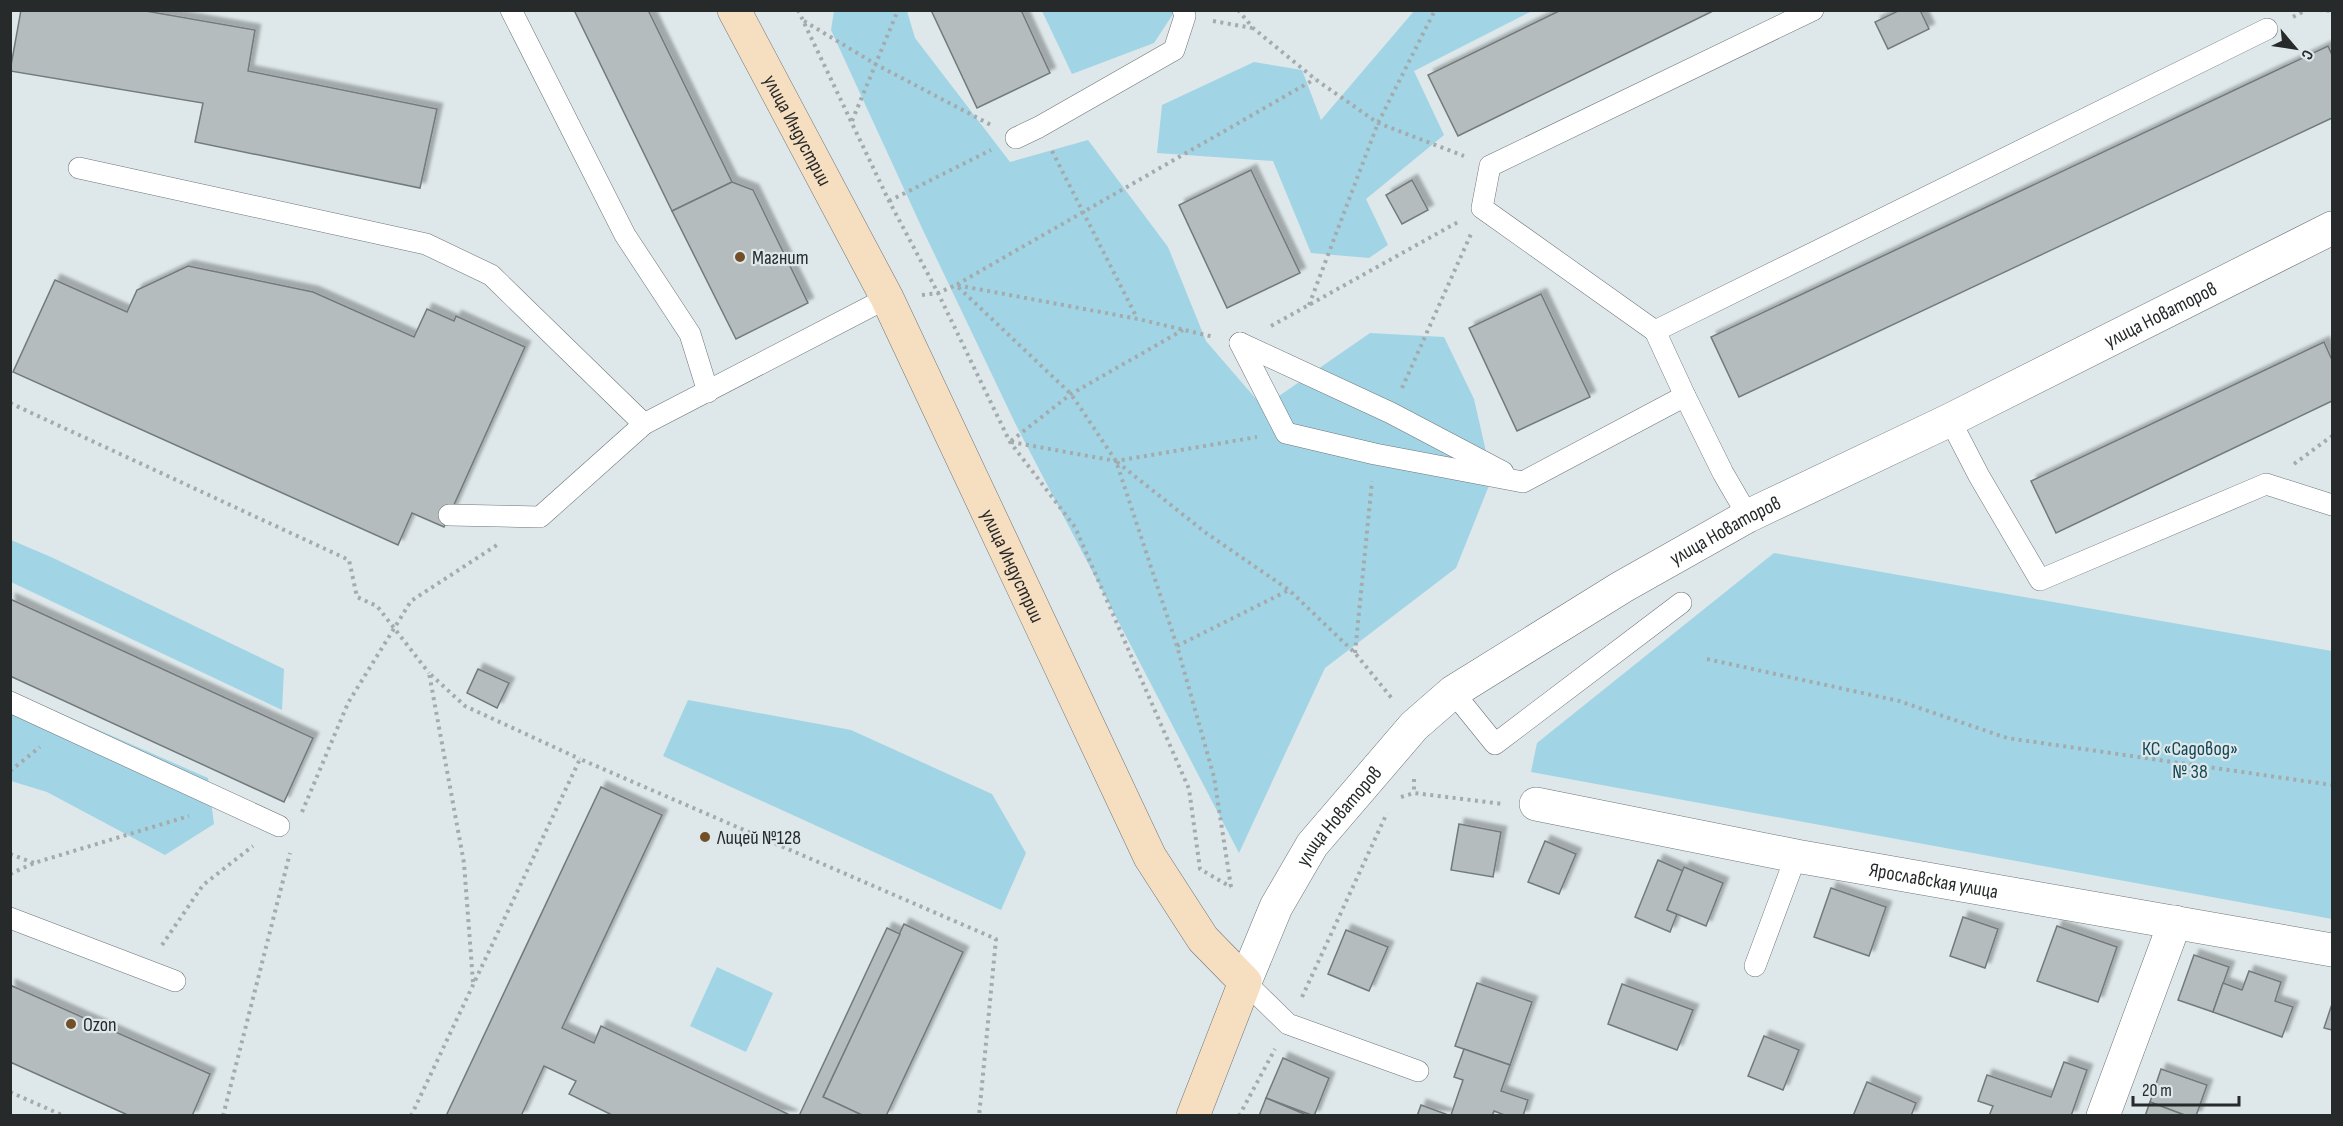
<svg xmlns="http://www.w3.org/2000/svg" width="2343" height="1126" font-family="'Sofia Sans Condensed',sans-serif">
	<defs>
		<filter id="shadow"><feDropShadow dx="5.5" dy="-5.5" stdDeviation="1.5" flood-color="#0004"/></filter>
	</defs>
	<rect width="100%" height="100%" fill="#dee7e9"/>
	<g fill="#a1d5e6">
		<polygon points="834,11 907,11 915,38 1010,162 1088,140 1168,247 1206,341 1263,407 1370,333 1444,337 1474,399 1492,478 1456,568 1325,668 1239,853 1016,425 921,226 831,30"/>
		<polygon points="1042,11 1175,11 1154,43 1072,74"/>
		<polygon points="1414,11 1532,11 1414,71 1444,135 1366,199 1388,245 1369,258 1311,253 1273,161 1157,153 1162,105 1254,62 1302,70 1321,120"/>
		<polygon points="11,540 51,557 284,669 282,710 11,582"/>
		<polygon points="1774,553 2332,651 2332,919 1531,772 1537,743"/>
		<polygon points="10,691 208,778 214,824 165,855 47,792 11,781"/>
		<polygon points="688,700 851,730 992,794 1026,853 1001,910 663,756"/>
		<polygon points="717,967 773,993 746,1052 690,1026"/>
	</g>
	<g fill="#b4bcbe" stroke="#727a7c" stroke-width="1.5" filter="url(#shadow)">
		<polygon points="21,10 140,10 255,30 248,71 437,109 420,188 195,142 203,103 10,71"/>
		<polygon points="574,10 648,10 732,182 672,211"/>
		<polygon points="931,10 1021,10 1050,73 977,108"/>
		<polygon points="1561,10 1715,10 1458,136 1428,75"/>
		<polygon points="1900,10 1920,10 1929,29 1888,49 1875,22"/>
		<polygon points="2328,46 2332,55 2332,118 1739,397 1711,337"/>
		<polygon points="1251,170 1300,273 1227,308 1179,205"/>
		<polygon points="1412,180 1428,210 1402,224 1386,195"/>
		<polygon points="732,182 753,190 808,303 736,339 672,211"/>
		<polygon points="188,266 313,292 414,337 427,309 454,321 456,316 525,347 444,527 412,513 398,545 13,372 55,280 127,312 137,290"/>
		<polygon points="1541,294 1590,397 1517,431 1469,328"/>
		<polygon points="2324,342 2332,360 2332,401 2056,533 2031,481"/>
		<polygon points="10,599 313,738 284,802 10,676"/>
		<polygon points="478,669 509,683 497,708 467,693"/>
		<polygon points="601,787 662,815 562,1028 594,1043 601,1026 792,1116 614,1116 569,1094 576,1081 544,1066 521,1116 446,1116"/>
		<polygon points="1459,824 1501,832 1493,877 1451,870"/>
		<polygon points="1545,841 1576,854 1559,894 1528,882"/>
		<polygon points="1658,860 1683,871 1667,910 1677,914 1670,932 1635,917"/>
		<polygon points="1684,867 1723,883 1706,926 1667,910"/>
		<polygon points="1831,888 1886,907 1869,956 1814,937"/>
		<polygon points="1963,917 1998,929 1985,968 1950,956"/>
		<polygon points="904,924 963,952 886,1116 864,1116 823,1097"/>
		<polygon points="2057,926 2117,947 2098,1002 2037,981"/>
		<polygon points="887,928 900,934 823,1097 864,1116 799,1116"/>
		<polygon points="1346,930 1388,947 1369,991 1328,974"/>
		<polygon points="2194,955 2229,967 2213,1012 2178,1000"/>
		<polygon points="2249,971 2281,982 2275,1001 2293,1007 2282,1037 2213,1012 2223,983 2242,990"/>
		<polygon points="1477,983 1532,1002 1510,1065 1455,1046"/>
		<polygon points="1622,984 1693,1010 1677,1050 1608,1024"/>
		<polygon points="10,985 210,1074 192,1116 130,1116 10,1062"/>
		<polygon points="2332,1004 2332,1030 2324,1028"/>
		<polygon points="1764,1036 1799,1050 1783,1090 1748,1076"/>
		<polygon points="1464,1049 1510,1065 1501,1091 1528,1100 1523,1116 1507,1116 1494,1111 1492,1116 1451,1115 1463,1080 1454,1077"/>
		<polygon points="1283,1058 1329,1078 1314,1116 1266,1098"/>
		<polygon points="2064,1062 2087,1070 2071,1116 1989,1116 1993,1106 1978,1101 1987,1075 2051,1097"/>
		<polygon points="2161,1069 2207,1085 2196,1116 2187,1116 2150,1102"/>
		<polygon points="1867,1082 1916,1103 1911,1116 1853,1116"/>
		<polygon points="1266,1098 1309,1116 1259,1116"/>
		<polygon points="2150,1102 2187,1116 2145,1116"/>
		<polygon points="1421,1105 1451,1116 1417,1116"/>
	</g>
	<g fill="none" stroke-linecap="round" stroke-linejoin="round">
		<defs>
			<g id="lane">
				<polyline points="511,10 625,235 690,334 708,392"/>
				<polyline points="1016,138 1039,127 1174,50 1185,16 1183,10"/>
				<polyline points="79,168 426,244 491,275 644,424"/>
				<polyline points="1655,331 1482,208 1490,166 1813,10"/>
				<polyline points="1240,343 1286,433 1375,454 1523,482 1685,396 1723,473 1748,516"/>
				<polyline points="1240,343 1391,413 1503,472"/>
				<polyline points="1685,396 1655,331 2267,29"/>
				<polyline points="1950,420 1979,476 2040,580 2266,484 2332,505"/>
				<polyline points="449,515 540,517 644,424 887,298"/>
				<polyline points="1453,692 1495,744 1681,603"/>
				<polyline points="10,702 279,826"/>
				<polyline points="10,918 175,981"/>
				<polyline points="1755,966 1796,856"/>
				<polyline points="1245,982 1288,1024 1418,1071"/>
			</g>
			<g id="street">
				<path id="s1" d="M1536 804 1796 856 2332 950"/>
				<path id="s2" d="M1245 982 1276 907 1312 845 1414 726 1453 692 1622 587 1748 516 1950 420 2332 228"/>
				<polyline points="2103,1116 2175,922"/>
			</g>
			<g id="secondary">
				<path id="s3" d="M734 10 887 298 1150 857 1203 939 1245 982 1193 1116"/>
			</g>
		</defs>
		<use href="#lane" stroke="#6e7578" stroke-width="22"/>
		<use href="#street" stroke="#6e7578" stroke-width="34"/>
		<use href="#secondary" stroke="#6e7578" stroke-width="34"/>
		<g stroke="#a4abad" stroke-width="4" stroke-dasharray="3 4.5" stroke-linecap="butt">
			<polyline points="798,10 889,201 938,293 1010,442 1075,527 1189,789 1200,869 1231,887"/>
			<polyline points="1238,10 1253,28 1315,79 1378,123 1464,156"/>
			<polyline points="2319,10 2332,11"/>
			<polyline points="2293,17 2306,10"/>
			<polyline points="804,21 877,65 991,125"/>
			<polyline points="1213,21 1252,28"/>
			<polyline points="852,121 898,10"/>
			<polyline points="1052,151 1137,318"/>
			<polyline points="889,201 991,150"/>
			<polyline points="922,295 938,293 956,285 1138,319 1214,337"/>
			<polyline points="1309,305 1378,123 1435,10"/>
			<polyline points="1271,326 1458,222"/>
			<polyline points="1402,388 1471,234"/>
			<polyline points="10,403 349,560 357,597 377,606 429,673"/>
			<polyline points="1011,441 1071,394 1183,330"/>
			<polyline points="1011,442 1116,461 1257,437"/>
			<polyline points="1117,462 1206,533 1289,590 1355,653 1394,701"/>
			<polyline points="2294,464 2332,436"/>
			<polyline points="1177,646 1289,590"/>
			<polyline points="1355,653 1372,481"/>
			<polyline points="1707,659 1899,701 2007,738 2332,785"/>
			<polyline points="10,771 40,747"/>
			<polyline points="1414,779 1414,793"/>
			<polyline points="1401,797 1414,793 1503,804"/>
			<polyline points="302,812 348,703 411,601 497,545"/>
			<polyline points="10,854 34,863"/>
			<polyline points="10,874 34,863 189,816"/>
			<polyline points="1231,887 1214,777 1177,646 1116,461 1071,394 956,285 1315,79"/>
			<polyline points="162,945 203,885 253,846"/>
			<polyline points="473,982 464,863 429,673 465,706 580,759"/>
			<polyline points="1302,997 1387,813"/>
			<polyline points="10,1092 64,1116"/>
			<polyline points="223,1116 290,853"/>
			<polyline points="411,1116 580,759 996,939 979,1116"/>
			<polyline points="1239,1116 1275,1049"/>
		</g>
		<use href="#lane" stroke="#fff" stroke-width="21"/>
		<use href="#street" stroke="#fff" stroke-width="33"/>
		<use href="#secondary" stroke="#f6dec0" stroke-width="33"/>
	</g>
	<g fill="#734f29" stroke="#dee7e9" stroke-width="2">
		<circle cx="740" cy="257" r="6"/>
		<circle cx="705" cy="837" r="6"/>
		<circle cx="71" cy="1024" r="6"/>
	</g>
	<g text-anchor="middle" stroke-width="4.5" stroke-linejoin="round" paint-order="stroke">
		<g font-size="20" fill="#272a2b" stroke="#dee7e9">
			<text dy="7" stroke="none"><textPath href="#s3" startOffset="136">улица Индустрии</textPath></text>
			<text dy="7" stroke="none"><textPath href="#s2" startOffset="1164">улица Новаторов</textPath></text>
			<text dy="7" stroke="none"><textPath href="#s2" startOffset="678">улица Новаторов</textPath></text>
			<text dy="7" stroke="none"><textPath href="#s3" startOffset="622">улица Индустрии</textPath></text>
			<text dy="7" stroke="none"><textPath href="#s2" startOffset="192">улица Новаторов</textPath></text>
			<text dy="7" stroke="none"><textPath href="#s1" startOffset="405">Ярославская улица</textPath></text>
		</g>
		<g font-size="20" fill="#272a2b" stroke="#dee7e9" text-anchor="start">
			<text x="752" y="264">Магнит</text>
			<text x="717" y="844">Лицей №128</text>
			<text x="83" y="1031">Ozon</text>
		</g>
		<g font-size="20" fill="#124857" stroke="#dee7e9">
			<text x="2190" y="755">КС «Садовод»<tspan x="2190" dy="23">№ 38</tspan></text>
		</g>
	</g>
	<rect width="2343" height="1126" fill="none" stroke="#272a2b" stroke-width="24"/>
	<g transform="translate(2295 48) rotate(119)" stroke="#dee7e9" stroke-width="4.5" paint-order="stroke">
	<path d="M0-4.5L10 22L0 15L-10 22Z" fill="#272a2b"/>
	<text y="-9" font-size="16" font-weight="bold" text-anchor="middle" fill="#272a2b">С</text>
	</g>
	<path d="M2133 1096v9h106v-9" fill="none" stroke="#272a2b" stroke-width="3"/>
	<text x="2142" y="1096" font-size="18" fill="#272a2b" stroke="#dee7e9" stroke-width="4.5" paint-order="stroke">20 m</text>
</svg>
